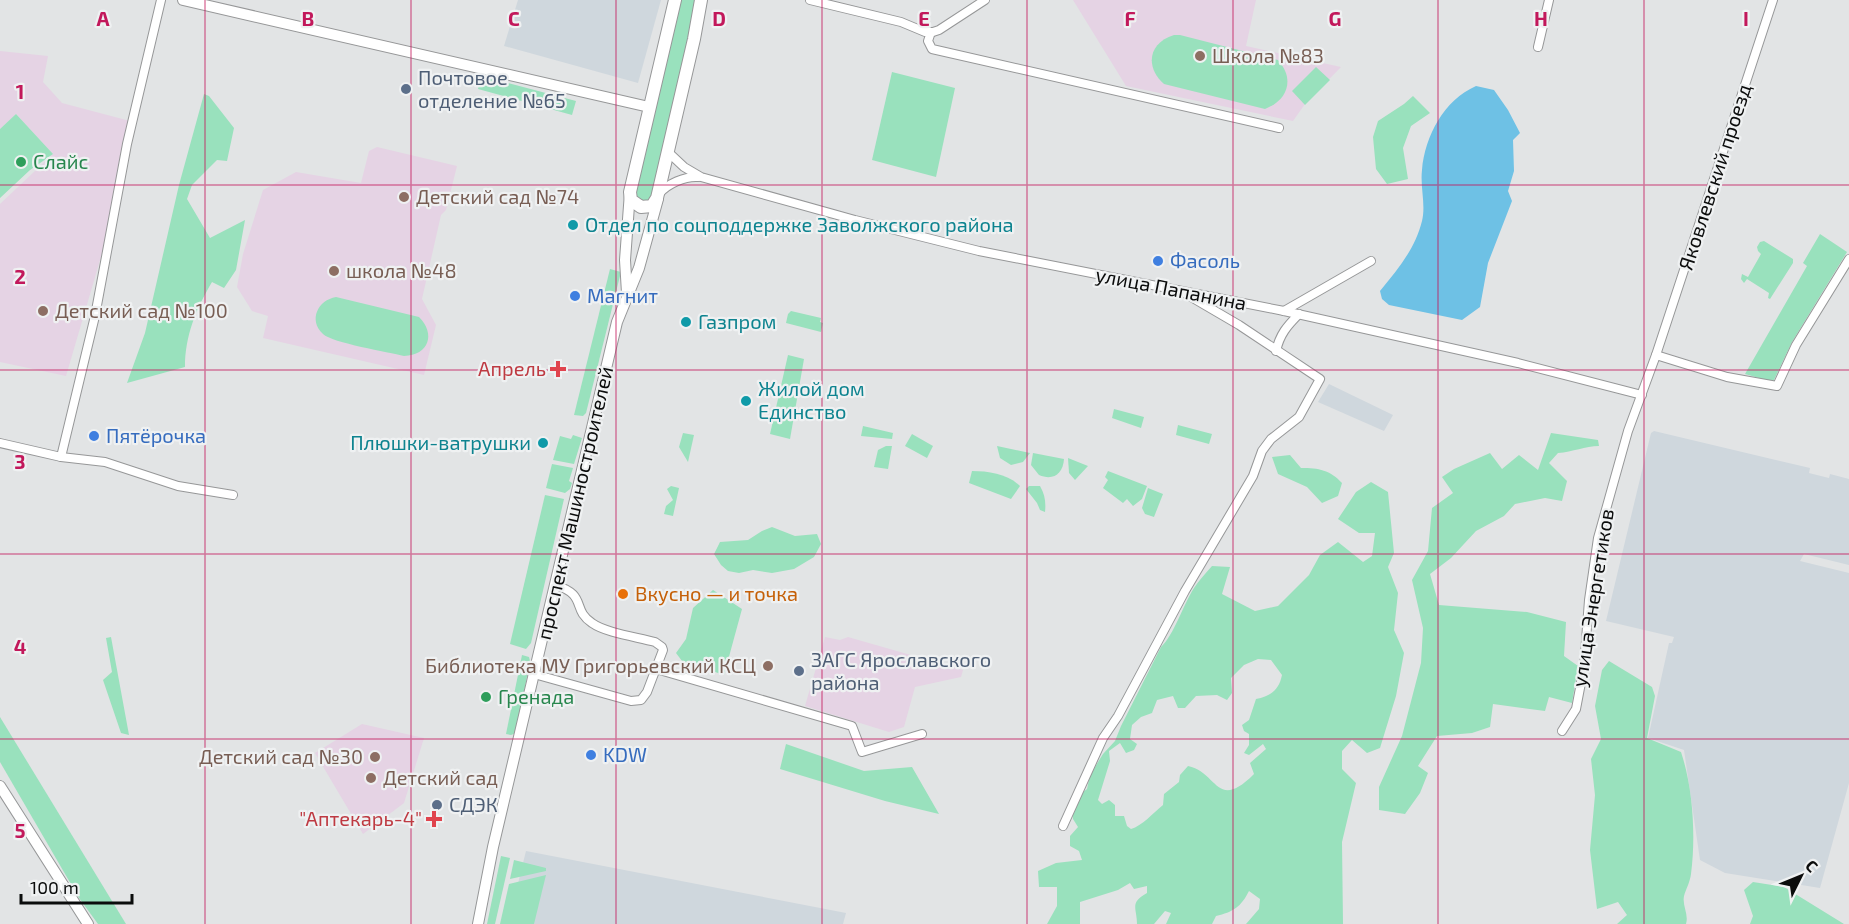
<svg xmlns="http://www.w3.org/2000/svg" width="1849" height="924" font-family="'Exo 2',sans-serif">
	<rect width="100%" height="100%" fill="#e2e4e5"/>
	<g fill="#cfd7dd">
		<polygon points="518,0 661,0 638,83 504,46"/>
		<polygon points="1329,384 1393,415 1384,431 1318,402"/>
		<polygon points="1654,431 1810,468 1809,473 1829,478 1830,474 1849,479 1849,565 1804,554 1800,561 1849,573 1849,783 1820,888 1725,873 1700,860 1684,750 1648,738 1669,643 1672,643 1674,637 1606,621 1651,433"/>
		<polygon points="526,851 846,913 843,924 508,924"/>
	</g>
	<g fill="#e5d3e4">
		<polygon points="1073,0 1256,0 1246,46 1341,67 1305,104 1293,121 1126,86"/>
		<polygon points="0,51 48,56 43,82 62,103 130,121 103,250 66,376 0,362 0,204 53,154 16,114 0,129"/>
		<polygon points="377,147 457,166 446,210 441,215 422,299 436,325 424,375 263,338 268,316 252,311 237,287 243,254 263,190 296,172 361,183 369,151"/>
		<polygon points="825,637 840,640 848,637 963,670 961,677 915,687 904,727 889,732 805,706"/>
		<polygon points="362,724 424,738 404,803 363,834 315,753"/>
	</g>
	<g fill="#99e1bd" fill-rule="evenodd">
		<polygon points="681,0 695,0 692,22 652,197 648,202 638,200 635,195"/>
		<path d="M1174 35H1180L1278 60C1295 79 1288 100 1265 109L1164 84C1145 67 1148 43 1174 35Z"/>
		<polygon points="1316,67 1330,80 1305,105 1292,91"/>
		<polygon points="892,72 955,88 936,177 872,160"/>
		<polygon points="481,76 576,101 572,115 478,89"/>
		<path d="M204 94 209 96 234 128 227 161 217 160 192 185 187 199 210 238 245 220 236 270 224 288 212 282C196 309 185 336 185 367L127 383 145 333 179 185Z"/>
		<polygon points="1413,96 1430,113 1411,126 1403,148 1408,179 1387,184 1376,169 1373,137 1378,121 1404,104"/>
		<polygon points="16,114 53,154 30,170 0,198 0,129"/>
		<polygon points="1820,234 1847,252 1792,342 1773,382 1745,374 1807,266 1803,263"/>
		<polygon points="1764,241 1793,259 1793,263 1770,299 1768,298 1769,293 1747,279 1744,283 1741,279 1742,274 1748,277 1761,254 1758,251 1757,247 1760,242"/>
		<polygon points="610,269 621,272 586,413 583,416 574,415"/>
		<path d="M336 297 419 317C436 334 429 355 404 356 389 352 332 343 323 334 308 320 318 300 336 297Z"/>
		<polygon points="791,311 821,318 820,322 823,323 821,332 786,323 788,314"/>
		<polygon points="788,355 804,359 790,439 770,434"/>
		<polygon points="1114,409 1144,417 1141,428 1112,418"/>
		<polygon points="1178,425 1212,434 1209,444 1176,435"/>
		<polygon points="863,426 893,433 892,439 861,436"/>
		<polygon points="683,433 694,435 688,462 679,447"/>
		<path d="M1551 433 1598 440 1599 446C1585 446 1573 452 1558 453L1549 463 1567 481 1562 501 1545 498 1515 504 1504 516 1476 531 1451 558 1430 574 1439 605 1527 612 1566 622 1564 656 1578 666 1572 703 1549 697 1545 711 1493 704 1490 727 1472 733 1437 736 1418 766 1428 773 1420 793 1405 814 1379 810V787L1402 736 1421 663 1423 628 1412 580 1428 551 1432 508 1453 493 1442 477 1454 469 1490 453 1502 469 1519 455 1538 470Z"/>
		<polygon points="912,434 933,446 927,458 905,446"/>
		<polygon points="573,435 582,438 574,464 553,460 560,436 571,439"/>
		<polygon points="886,446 892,446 888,469 874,467 878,450"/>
		<polygon points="997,446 1030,453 1023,462 1011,465 1000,458"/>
		<path d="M1033 453 1064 459C1063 474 1053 481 1039 475L1031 465Z"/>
		<path d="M1290 455 1301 468C1319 468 1330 470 1342 483L1338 496 1322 503 1307 487 1278 474 1272 457Z"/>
		<polygon points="1068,458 1088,466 1075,480 1069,473"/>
		<polygon points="552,464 573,468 569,481 572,483 570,489 565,493 546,488"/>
		<path d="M972 471C989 471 1008 474 1020 486L1011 499 969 483Z"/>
		<polygon points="1108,471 1147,486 1142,499 1133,506 1127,499 1123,503 1103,488 1108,480 1105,477"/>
		<path d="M1371 482 1388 492 1394 553 1388 567 1398 593 1394 630 1404 653 1396 696 1380 748 1367 753 1352 740 1342 751V769L1356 783 1342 842 1343 924H1246L1259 909 1260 899 1249 891C1241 907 1233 912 1216 916L1212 924H1166L1171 913 1165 911 1154 924H1137C1137 908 1129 903 1147 893V886L1134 889 1130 883 1118 890 1080 902V924H1047L1057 906V887H1039L1038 871 1056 863 1082 860 1079 851 1070 846V836L1078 827 1073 819 1072 807 1078 796 1087 789 1090 775 1103 754 1115 741 1121 726 1161 647C1174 635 1183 605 1194 588 1199 580 1206 573 1212 566L1230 567 1222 594 1255 611 1278 606 1309 575 1320 555 1338 542 1363 562 1372 556 1375 533H1359L1338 519 1356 492ZM1258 659 1271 660 1282 675C1279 690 1271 696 1256 699L1249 720 1242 725 1244 731 1249 734V745L1244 753 1249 755 1263 744 1266 749 1250 763 1254 774C1216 812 1218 772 1188 766L1180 775 1179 782 1164 794 1163 805C1153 813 1142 826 1131 829L1127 826 1124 816H1115V805L1109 800 1102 804 1098 800 1110 761 1109 751 1120 743 1126 753 1134 750 1137 744 1130 739 1132 725 1141 717 1152 713 1157 700 1173 696 1178 708H1185L1196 696 1217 695 1227 700 1232 693 1231 678 1244 665Z"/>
		<polygon points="671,486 679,488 673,516 664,514 666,506 673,500 667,489"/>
		<path d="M1029 486H1040C1045 495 1046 502 1045 512L1040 510 1037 503 1026 489Z"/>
		<polygon points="1148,488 1163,494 1154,517 1145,514 1142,508"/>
		<polygon points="545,495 564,499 531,643 526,649 510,644"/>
		<polygon points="772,527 795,536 817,534 821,544 814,557 794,569 772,573 753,570 739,573 728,571 721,565 714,554 720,542 748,540 762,531"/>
		<polygon points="713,590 742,609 724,675 682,661 676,653 686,639 693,608"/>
		<polygon points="111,637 129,735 121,733 103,680 112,672 106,638"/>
		<polygon points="522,655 529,657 530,661 516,733 511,735 506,734"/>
		<path d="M1609 661 1652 687 1655 696 1647 738 1681 752C1693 788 1696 836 1691 874 1690 882 1686 889 1684 896 1682 906 1689 914 1686 924H1617L1627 915 1618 902 1597 909 1590 850 1595 795 1591 759 1601 739 1595 706 1602 670Z"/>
		<polygon points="0,717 126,924 98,924 79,898 0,762"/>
		<polygon points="786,744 864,771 912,767 939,814 885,801 780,769"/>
		<polygon points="501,856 510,858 495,924 487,924"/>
		<polygon points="514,860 546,868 546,871 510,879"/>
		<polygon points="546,875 534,924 500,924 509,884"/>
		<polygon points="1753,882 1784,887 1844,924 1750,924 1753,916 1744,890"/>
	</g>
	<path fill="#6ec1e5" d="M1476 86 1494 90 1508 110 1520 133 1513 140 1514 171 1508 191 1512 201 1488 263 1480 307 1462 320 1389 305 1382 299 1380 291C1398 269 1415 249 1422 221 1426 205 1420 187 1422 170 1425 136 1444 100 1476 86Z"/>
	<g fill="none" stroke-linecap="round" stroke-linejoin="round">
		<defs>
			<g id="minor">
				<polyline points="810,0 901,22 925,32 933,32 939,30 985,0"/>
				<polyline points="931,32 928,41 932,49 1279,128"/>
				<polyline points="1538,47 1549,0"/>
				<polyline points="668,152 684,167 701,177 855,220 979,251 1284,311 1518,363 1642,395"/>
				<path d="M659 194C667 184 685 176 698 177"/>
				<polyline points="1284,311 1371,261"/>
				<path d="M1276 351C1280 334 1287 326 1299 314"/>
				<polyline points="1656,355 1773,0"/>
				<polyline points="0,443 61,457 105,462 178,486 233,495"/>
				<polyline points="61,457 95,316 127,144 161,0"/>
				<polyline points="656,669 852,726 862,752 922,734"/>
				<path d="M534 674 631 701 641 700 647 692 663 650 662 647 655 642C637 637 606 633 592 623 571 609 588 595 555 585"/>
				<polyline points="1562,731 1576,709 1584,667 1589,600 1598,538 1628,431 1656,355 1727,377 1777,386 1796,345 1849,259"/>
				<polyline points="1063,826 1103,738 1118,716 1185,591 1253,476 1262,451 1271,439 1299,417 1320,379 1239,325 1186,294"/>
			</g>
			<g id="tertiary">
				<polyline points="183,0 649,107"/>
				<polyline points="627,293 625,260 630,192"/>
				<polyline points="0,786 88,924"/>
				<polyline points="478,924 493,847 617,322 639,268 658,199"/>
			</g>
			<polyline id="secondary" points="675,0 630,192 631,200 641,207 652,206 657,198 694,39 701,0"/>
		</defs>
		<use href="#minor" stroke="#969798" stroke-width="10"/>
		<use href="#tertiary" stroke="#969798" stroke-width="12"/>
		<use href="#secondary" stroke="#969798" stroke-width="14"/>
		<use href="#minor" stroke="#fff" stroke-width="8"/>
		<use href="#tertiary" stroke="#fff" stroke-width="10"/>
		<use href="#secondary" stroke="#fff" stroke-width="12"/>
	</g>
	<path fill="none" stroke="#c2185b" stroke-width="1.5" stroke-opacity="0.55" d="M205 0V924M411 0V924M616 0V924M822 0V924M1027 0V924M1233 0V924M1438 0V924M1644 0V924M0 185H1849M0 370H1849M0 554H1849M0 739H1849"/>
	<g fill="#8d6e63" stroke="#eff1f2" stroke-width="2">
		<circle cx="1200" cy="56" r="6"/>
		<circle cx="404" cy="197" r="6"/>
		<circle cx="334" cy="271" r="6"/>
		<circle cx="43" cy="311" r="6"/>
		<circle cx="768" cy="666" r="6"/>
		<circle cx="375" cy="757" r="6"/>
		<circle cx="371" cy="778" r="6"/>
	</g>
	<g fill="#5c6f8a" stroke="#eff1f2" stroke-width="2">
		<circle cx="406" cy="89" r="6"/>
		<circle cx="799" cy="671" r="6"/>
		<circle cx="437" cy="805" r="6"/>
	</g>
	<g fill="#2e9e5b" stroke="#eff1f2" stroke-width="2">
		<circle cx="21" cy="162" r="6"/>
		<circle cx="486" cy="697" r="6"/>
	</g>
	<g fill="#0f9aa8" stroke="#eff1f2" stroke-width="2">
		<circle cx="573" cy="225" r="6"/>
		<circle cx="686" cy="322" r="6"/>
		<circle cx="746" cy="401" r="6"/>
		<circle cx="543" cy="443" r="6"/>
	</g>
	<g fill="#3f7fe0" stroke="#eff1f2" stroke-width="2">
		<circle cx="1158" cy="261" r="6"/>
		<circle cx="575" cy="296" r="6"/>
		<circle cx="94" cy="436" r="6"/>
		<circle cx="591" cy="755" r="6"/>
	</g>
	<g fill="#e0444e" stroke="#eff1f2" stroke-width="2">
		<path d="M555 360h6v6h6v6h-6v6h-6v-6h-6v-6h6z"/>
		<path d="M431 810h6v6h6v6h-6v6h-6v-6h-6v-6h6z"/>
	</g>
	<circle fill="#e8710a" stroke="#eff1f2" stroke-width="2" cx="623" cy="594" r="6"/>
	<g text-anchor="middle" stroke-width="4.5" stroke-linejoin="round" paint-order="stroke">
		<g font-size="20" fill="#785e54" stroke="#eff1f2" text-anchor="start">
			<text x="1212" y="63">Школа №83</text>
			<text x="416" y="204">Детский сад №74</text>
			<text x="346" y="278">школа №48</text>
			<text x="55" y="318">Детский сад №100</text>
			<text x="756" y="673" text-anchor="end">Библиотека МУ Григорьевский КСЦ</text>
			<text x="363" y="764" text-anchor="end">Детский сад №30</text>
			<text x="383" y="785">Детский сад</text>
		</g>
		<g font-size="20" fill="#4e5e75" stroke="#eff1f2" text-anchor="start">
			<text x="418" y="85">Почтовое<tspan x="418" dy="23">отделение №65</tspan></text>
			<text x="811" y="667">ЗАГС Ярославского<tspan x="811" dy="23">района</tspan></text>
			<text x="449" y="812">СДЭК</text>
		</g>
		<g font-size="20" fill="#27864d" stroke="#eff1f2" text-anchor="start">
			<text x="33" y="169">Слайс</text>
			<text x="498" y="704">Гренада</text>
		</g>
		<g font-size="20" fill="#0b0c0c" stroke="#eff1f2">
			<text transform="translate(1715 177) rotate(-72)" y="7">Яковлевский проезд</text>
			<text transform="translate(1171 289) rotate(11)" y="7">улица Папанина</text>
			<text transform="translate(575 503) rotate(-77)" y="7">проспект Машиностроителей</text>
			<text transform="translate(1593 598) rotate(-81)" y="7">улица Энергетиков</text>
		</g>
		<g font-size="20" fill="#0d838f" stroke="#eff1f2" text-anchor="start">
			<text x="585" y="232">Отдел по соцподдержке Заволжского района</text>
			<text x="698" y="329">Газпром</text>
			<text x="758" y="396">Жилой дом<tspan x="758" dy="23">Единство</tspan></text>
			<text x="531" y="450" text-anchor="end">Плюшки-ватрушки</text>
		</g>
		<g font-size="20" fill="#366cbe" stroke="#eff1f2" text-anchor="start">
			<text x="1170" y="268">Фасоль</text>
			<text x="587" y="303">Магнит</text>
			<text x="106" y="443">Пятёрочка</text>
			<text x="603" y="762">KDW</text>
		</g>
		<g font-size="20" fill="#be3a42" stroke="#eff1f2" text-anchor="end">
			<text x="546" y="376">Апрель</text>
			<text x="422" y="826">"Аптекарь-4"</text>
		</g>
		<g font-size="20" fill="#c56008" stroke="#eff1f2" text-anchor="start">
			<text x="635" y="601">Вкусно — и точка</text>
		</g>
	</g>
	<g font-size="20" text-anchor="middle" font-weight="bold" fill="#c2185b" stroke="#eff1f2" stroke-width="4.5" stroke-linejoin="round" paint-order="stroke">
		<text x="103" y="26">A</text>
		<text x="308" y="26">B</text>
		<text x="514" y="26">C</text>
		<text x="719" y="26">D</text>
		<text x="924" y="26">E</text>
		<text x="1130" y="26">F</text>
		<text x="1335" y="26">G</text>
		<text x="1541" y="26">H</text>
		<text x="1746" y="26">I</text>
		<text x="20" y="99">1</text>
		<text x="20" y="284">2</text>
		<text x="20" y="469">3</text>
		<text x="20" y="654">4</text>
		<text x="20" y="838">5</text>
	</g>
	<g transform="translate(1801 876) rotate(47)" stroke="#eff1f2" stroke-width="4.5" paint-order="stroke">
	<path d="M0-4.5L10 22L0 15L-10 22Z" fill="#0b0c0c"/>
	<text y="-9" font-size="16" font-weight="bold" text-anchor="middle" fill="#0b0c0c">С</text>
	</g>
	<path d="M21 894v9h111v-9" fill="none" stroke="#0b0c0c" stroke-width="3"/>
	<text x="30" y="894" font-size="18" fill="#0b0c0c" stroke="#eff1f2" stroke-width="4.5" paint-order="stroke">100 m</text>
</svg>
